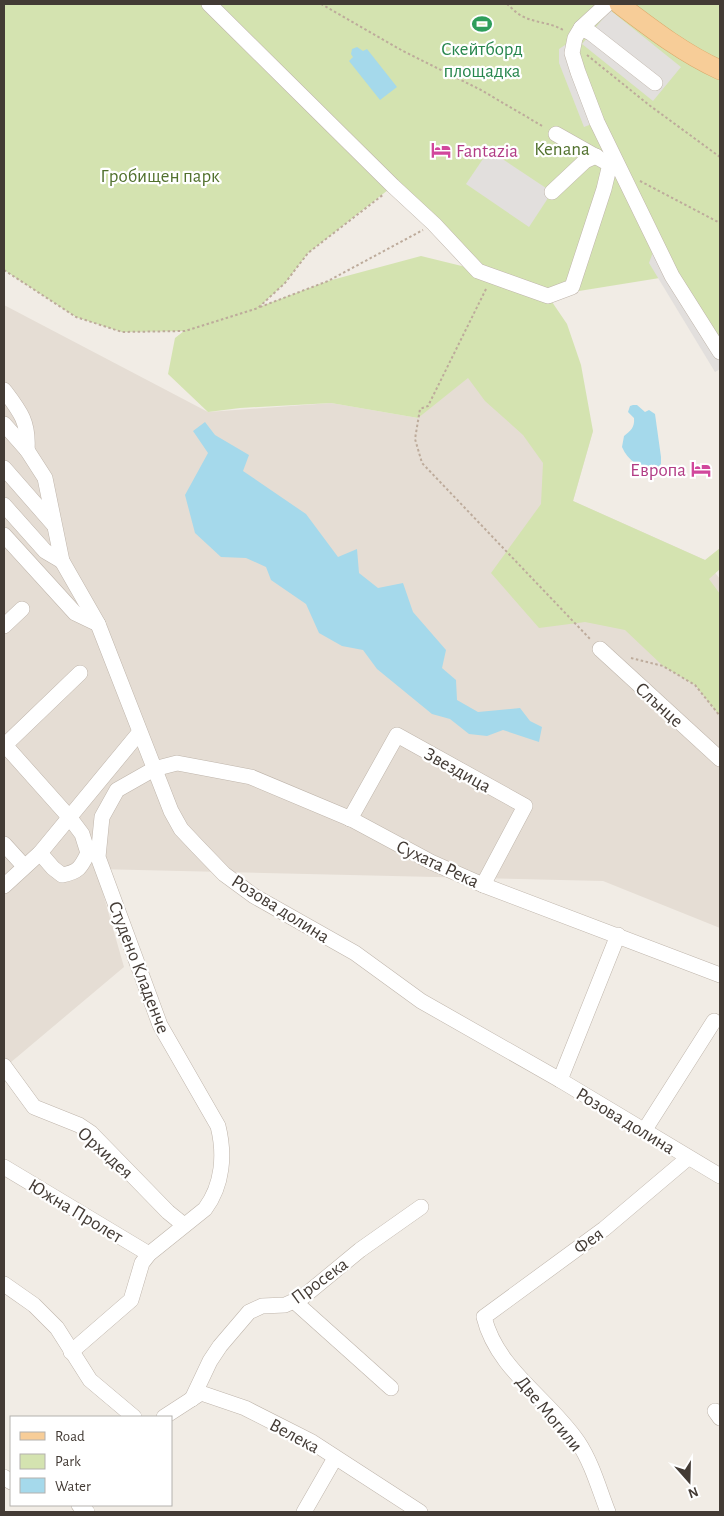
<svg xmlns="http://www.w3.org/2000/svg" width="724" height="1516" font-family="'Alegreya Sans',sans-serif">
	<rect width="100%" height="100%" fill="#f1ece5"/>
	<polygon fill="#e5ddd4" points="502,300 593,431 573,501 705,560 720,579 720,928 603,881 96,869 124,967 4,1068 4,305 208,412 331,403 418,418"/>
	<polygon fill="#d4e3b0" points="4,4 209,4 393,186 308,253 285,283 259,307 328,281 421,256 478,270 434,224 210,4 619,4 662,37 687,53 621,4 720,4 720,346 672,276 548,296 567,324 581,365 593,431 573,501 705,560 720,548 720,569 709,579 720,594 720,716 695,685 663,666 625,630 585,622 539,628 491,573 541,504 543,463 523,435 485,401 468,378 418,418 331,403 240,408 208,412 168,374 175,338 184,331 122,332 76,317 4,270"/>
	<g fill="#e2dfdd">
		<polygon points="610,10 681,67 653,101 582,44"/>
		<polygon points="568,43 597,122 584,127 559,63 559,49"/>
		<polygon points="489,150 552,192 529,227 466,184"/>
		<polygon points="653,252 720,360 720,369 715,372 649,263"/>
	</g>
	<g fill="#a5d9eb">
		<polygon points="357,47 363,51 367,49 397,87 380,100 349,61 353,57 351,54 352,49"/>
		<path d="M633 405H637L645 412 649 410 655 414 661 457V464L656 469C640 469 628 461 622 447L624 436C630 431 635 428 634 418L628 412 630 406Z"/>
		<polygon points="205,422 215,435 249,455 243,471 306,514 338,557 357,549 359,573 378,588 403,583 413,612 446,650 442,668 456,680 457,700 478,712 520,708 530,721 542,727 539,742 503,730 487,736 469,734 450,719 432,714 377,669 363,650 342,646 319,633 306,604 271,580 266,567 246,558 221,557 195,533 185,495 208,453 193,431"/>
	</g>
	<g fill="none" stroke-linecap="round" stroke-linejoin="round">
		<defs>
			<g id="minor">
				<polyline points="209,4 393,186 434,224 478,271 548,296 572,287 604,189 610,164"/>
				<polyline points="607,4 581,28 575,38 572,53 578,72 597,122 672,276 720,352"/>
				<polyline points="581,28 591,33 655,83"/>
				<polyline points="556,134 618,169"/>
				<polyline points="552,192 585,161 596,156"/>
				<path d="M4 390C20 411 29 422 27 450"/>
				<polyline points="4,424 27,450 45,478 62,561 98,624 171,811 181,829 197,846 224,874 254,896 355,953 421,1001 560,1080 720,1176"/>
				<polyline points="4,468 54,525"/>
				<polyline points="4,505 45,551 62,561"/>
				<polyline points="4,535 75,613 98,624"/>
				<polyline points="4,626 22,609"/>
				<polyline points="600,649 720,759"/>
				<path d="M4 744 70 818 82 834 88 853C81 867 79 872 62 875L53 868 40 853"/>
				<polyline points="5,745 80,673"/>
				<polyline points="350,819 397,735 525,806 483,885"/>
				<polyline points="4,844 24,866"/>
				<polyline points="4,886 40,853 139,733"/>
				<polyline points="4,1066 34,1107 79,1125 91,1133 168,1212 184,1225"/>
				<polyline points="560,1080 618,935"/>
				<polyline points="644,1131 714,1021"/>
				<polyline points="4,1167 149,1254"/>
				<polyline points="4,1284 34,1305 57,1328 90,1380 134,1417"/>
				<polyline points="295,1302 391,1388"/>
				<path d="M71 1352 131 1300 142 1263 149 1254 205 1209C223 1185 225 1154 218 1126L160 1025 98 857 102 817 117 790 154 769 177 763 251 777 351 819 431 862 483 885 720 975"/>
				<polyline points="192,1399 210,1361 220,1346 249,1312 262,1306 285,1305 303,1297 360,1250 421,1207"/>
				<polyline points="715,1411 720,1418"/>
				<polyline points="164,1417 201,1393 245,1408 312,1442 420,1512"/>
				<polyline points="4,1477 11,1482"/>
				<polyline points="79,1505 87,1512"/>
				<polyline points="304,1512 335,1458"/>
				<path d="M608 1512C599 1489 592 1463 578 1442 549 1399 497 1370 484 1317L604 1229 688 1158"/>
			</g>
			<path id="major" d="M619 4C652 29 683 53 720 70"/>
		</defs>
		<use href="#minor" stroke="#bfb5ab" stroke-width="16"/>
		<use href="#major" stroke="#dba769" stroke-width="20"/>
		<g stroke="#bdab9b" stroke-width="2" stroke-dasharray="2.5 2.5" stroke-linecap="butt">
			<polyline points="321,4 403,51 481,90 544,127"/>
			<path d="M507 4C511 7 515 12 520 15 533 23 550 22 563 30"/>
			<polyline points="587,55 649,105 720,157"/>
			<polyline points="640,181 720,223"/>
			<polyline points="4,270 76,317 122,332 185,331 258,308 285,283 308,253 384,194"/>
			<polyline points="486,289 428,406 420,409 415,439 422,463 591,640"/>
			<polyline points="260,307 328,281 423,230"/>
			<polyline points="631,658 663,666 695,685 720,716"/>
		</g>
		<use href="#minor" stroke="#fff" stroke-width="15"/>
		<use href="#major" stroke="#f7cd98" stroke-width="19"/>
	</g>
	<defs>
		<symbol id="stadium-bare" viewBox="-9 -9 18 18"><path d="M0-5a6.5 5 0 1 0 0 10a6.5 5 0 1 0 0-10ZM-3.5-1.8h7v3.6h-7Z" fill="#2e9e5b" stroke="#fff" stroke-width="2.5" paint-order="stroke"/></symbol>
		<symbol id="hotel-bare" viewBox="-9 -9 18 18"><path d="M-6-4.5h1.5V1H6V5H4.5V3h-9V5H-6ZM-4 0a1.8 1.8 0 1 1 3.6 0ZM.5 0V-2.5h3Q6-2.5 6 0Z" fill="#d1479c" stroke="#fff" stroke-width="2.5" paint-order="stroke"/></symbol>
	</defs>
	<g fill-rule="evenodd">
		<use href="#stadium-bare" x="468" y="10" width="28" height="28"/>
		<use href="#hotel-bare" x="427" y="136" width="28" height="28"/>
		<use href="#hotel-bare" x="687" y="455" width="28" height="28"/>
	</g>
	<g text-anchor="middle" stroke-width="4.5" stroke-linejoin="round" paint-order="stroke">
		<g font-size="19" fill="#27864d" stroke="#fff">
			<text x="482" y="55">Скейтборд<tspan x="482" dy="22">площадка</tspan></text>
		</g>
		<g font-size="19" fill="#51712d" stroke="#fff">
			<text x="562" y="155">Kenana</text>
			<text x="160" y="182">Гробищен парк</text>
		</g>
		<g font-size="19" fill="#b23c85" stroke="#fff" text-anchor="start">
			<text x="456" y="157">Fantazia</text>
			<text x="686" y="476" text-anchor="end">Европа</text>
		</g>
		<g font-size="19" fill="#433b35" stroke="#fff">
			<text transform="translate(660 704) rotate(42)" y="7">Слънце</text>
			<text transform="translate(458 769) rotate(29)" y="7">Звездица</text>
			<text transform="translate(438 863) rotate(25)" y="7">Сухата Река</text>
			<text transform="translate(281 908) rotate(32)" y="7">Розова долина</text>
			<text transform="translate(140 967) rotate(69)" y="7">Студено Кладенче</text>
			<text transform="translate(626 1120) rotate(31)" y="7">Розова долина</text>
			<text transform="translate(106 1152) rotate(42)" y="7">Орхидея</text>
			<text transform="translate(76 1210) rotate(31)" y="7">Южна Пролет</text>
			<text transform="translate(588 1240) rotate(-36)" y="7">Фея</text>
			<text transform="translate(319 1280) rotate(-36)" y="7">Просека</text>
			<text transform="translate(550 1413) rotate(50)" y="7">Две Могили</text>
			<text transform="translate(295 1435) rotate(28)" y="7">Велека</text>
		</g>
	</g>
	<rect width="724" height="1516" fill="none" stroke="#433b35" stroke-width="10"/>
	<rect x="10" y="1416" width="162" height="90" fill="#ffffff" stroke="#b4b1ae"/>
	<rect x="20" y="1432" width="25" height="8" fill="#f7cd98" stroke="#b4b1ae"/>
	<text x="55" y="1441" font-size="15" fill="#433b35">Road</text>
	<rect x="20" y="1454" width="25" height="15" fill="#d4e3b0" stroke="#b4b1ae"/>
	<text x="55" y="1466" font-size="15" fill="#433b35">Park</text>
	<rect x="20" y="1478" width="25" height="15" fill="#a5d9eb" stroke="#b4b1ae"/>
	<text x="55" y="1491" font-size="15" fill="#433b35">Water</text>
	<g transform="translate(689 1481) rotate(160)" stroke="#ffffff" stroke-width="4" paint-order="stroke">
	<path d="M0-4L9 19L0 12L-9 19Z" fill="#433b35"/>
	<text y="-8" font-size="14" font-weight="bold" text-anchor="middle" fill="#433b35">N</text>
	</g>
</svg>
